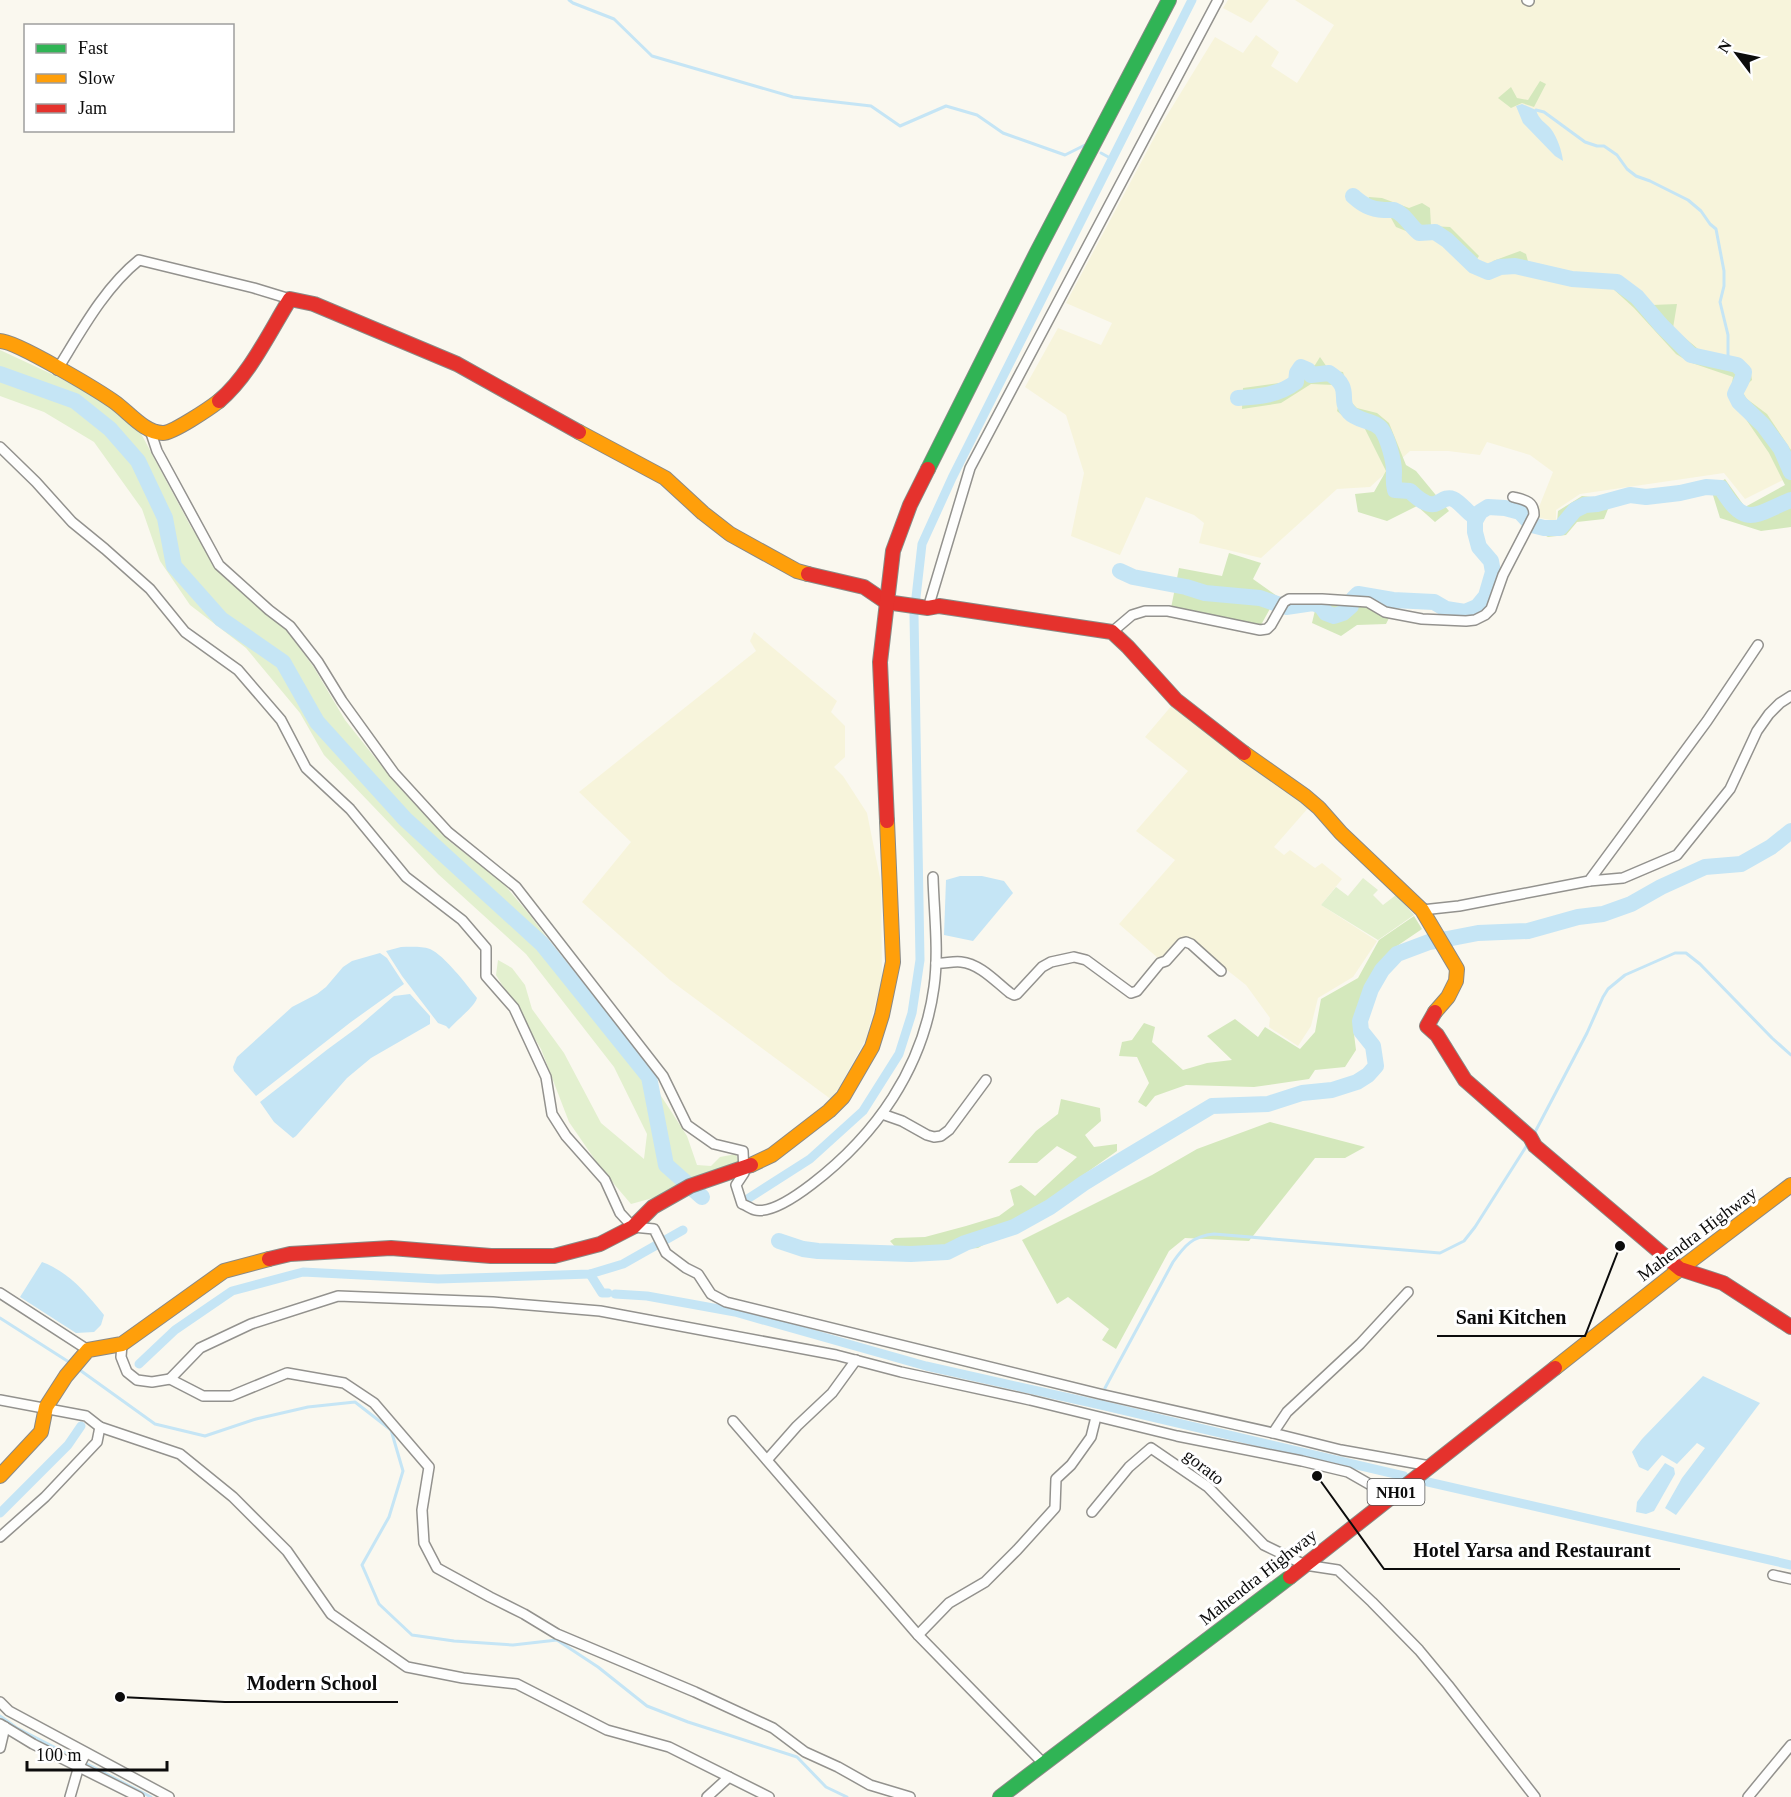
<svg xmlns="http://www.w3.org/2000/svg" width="1791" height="1797" font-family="Georgia,serif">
	<rect width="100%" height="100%" fill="#faf8ef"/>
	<g fill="#f7f4db">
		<polygon points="1228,0 1269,0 1251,23 1223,8"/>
		<polygon points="1295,0 1791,0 1791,476 1745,499 1724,473 1580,494 1556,510 1556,521 1535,517 1553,472 1530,455 1487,442 1480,455 1448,451 1410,451 1370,487 1337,489 1261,558 1199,543 1204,523 1194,515 1146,497 1120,555 1071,536 1084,473 1066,415 1025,387 1058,328 1101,345 1112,323 1066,303 1161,125 1215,37 1243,53 1256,35 1279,52 1271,66 1297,83 1334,25"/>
		<polygon points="754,632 837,701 831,712 845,726 845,757 834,767 843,776 867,813 881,883 882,978 866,1039 832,1100 670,980 582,902 631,842 579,792 756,651 750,641"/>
		<polygon points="1173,704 1309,807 1274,847 1284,855 1290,850 1315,868 1322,863 1342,879 1321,905 1377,941 1353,977 1318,998 1311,1026 1298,1046 1269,1027 1270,1018 1246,985 1185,937 1159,959 1119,924 1175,860 1136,831 1188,771 1145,737"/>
	</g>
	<g fill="#e3f0cf">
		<polygon points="0,350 58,377 95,397 137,426 191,527 227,580 287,631 313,666 345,720 396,784 449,841 503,883 529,914 623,1039 667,1105 687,1136 697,1165 711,1166 720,1157 736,1154 739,1164 660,1196 631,1204 602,1170 569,1122 541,1049 496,975 498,960 512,968 525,985 532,1009 564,1053 601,1123 644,1159 647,1134 614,1067 526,954 438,874 324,755 300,713 246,648 190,605 160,561 142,509 94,442 44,412 0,396"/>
		<polygon points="1363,878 1378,890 1373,895 1383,905 1396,895 1414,915 1378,940 1321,905 1336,887 1348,896"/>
	</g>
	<g fill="#d4e8bc">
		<polygon points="1540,81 1546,84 1534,107 1522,103 1511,108 1498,98 1511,87 1517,98 1528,100"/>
		<polygon points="1369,197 1382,198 1409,208 1422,203 1430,208 1431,226 1450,227 1479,256 1471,267 1459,259 1436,237 1430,235 1416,235 1396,227 1391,218 1364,211"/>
		<polygon points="1520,251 1526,254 1529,265 1526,271 1515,269 1507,273 1483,274 1493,261"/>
		<path d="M1591 273C1618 278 1636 281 1652 305L1677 304 1673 328 1703 353 1750 368 1752 380 1741 390 1747 399 1767 414 1791 450V527L1761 531 1720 518 1711 489 1725 479 1745 507 1785 485 1769 453 1730 396 1733 377 1689 362 1676 354 1634 308 1611 287 1591 283Z"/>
		<polygon points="1320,357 1329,370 1343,372 1352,403 1357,408 1377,413 1389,423 1406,465 1416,471 1449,511 1435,522 1417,506 1387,521 1358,512 1355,494 1374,492 1386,471 1363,425 1345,418 1337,411 1341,395 1334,385 1311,384 1281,403 1242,409 1243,388 1287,382 1315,365"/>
		<polygon points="1582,496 1612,499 1604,519 1577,522 1566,535 1548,537 1535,530 1538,519 1557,523 1558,511"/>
		<polygon points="1229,553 1261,563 1253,579 1277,596 1261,625 1171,608 1179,568 1222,576"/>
		<polygon points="1317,602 1367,605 1389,618 1386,624 1357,625 1341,636 1312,623"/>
		<polygon points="1414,916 1422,929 1394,948 1366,983 1353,1026 1356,1050 1345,1067 1315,1070 1309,1079 1254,1087 1186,1085 1155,1096 1146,1107 1138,1102 1149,1083 1137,1057 1119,1056 1122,1042 1132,1040 1144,1023 1155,1027 1152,1042 1183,1070 1207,1063 1232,1060 1207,1036 1235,1019 1258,1037 1265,1027 1300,1049 1315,1032 1321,999 1358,978 1379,940"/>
		<polygon points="1061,1099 1100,1108 1101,1121 1085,1135 1094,1147 1117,1144 1117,1151 1041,1205 1007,1231 978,1248 954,1250 898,1250 890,1241 895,1238 925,1237 966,1226 999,1216 1014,1205 1010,1190 1021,1185 1035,1196 1077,1157 1057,1146 1037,1163 1008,1163 1036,1131 1058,1114"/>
		<polygon points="1270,1122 1365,1147 1345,1158 1315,1158 1249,1241 1185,1238 1169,1251 1116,1349 1102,1340 1109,1329 1068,1297 1057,1304 1022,1240 1152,1175 1197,1149"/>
	</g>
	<g fill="#c5e5f5">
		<path d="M1522 104 1536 110C1539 120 1545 122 1551 129 1557 137 1562 151 1563 161L1555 156 1523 123 1516 106Z"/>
		<polygon points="960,876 982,876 1004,881 1013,893 973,941 944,935 946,880"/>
		<path d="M401 947C410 947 421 946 430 949 444 955 467 985 477 998 475 1006 456 1021 449 1029L446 1026 438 1023 402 976 386 951Z"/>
		<polygon points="380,953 387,958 404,984 351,1022 256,1096 234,1071 233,1067 237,1057 292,1007 317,994 326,987 343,967 352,961"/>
		<polygon points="410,994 430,1016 430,1024 371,1058 347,1078 296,1136 293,1138 274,1122 260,1102 328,1049 358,1027 394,996"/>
		<path d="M42 1262C69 1272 86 1293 104 1315L101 1325 94 1332 76 1333 20 1297Z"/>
		<polygon points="1703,1376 1760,1403 1676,1515 1665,1508 1682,1478 1705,1448 1697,1443 1677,1464 1662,1455 1648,1471 1639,1467 1632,1452 1642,1439"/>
		<polygon points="1665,1463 1674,1468 1675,1474 1654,1511 1646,1514 1636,1512 1637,1502"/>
	</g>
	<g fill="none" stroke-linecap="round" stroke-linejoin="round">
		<g stroke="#c5e5f5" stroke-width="3">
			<polyline points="569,0 573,3 614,19 652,56 793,97 871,106 900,126 946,106 977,115 1003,133 1065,155 1085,145"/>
			<polyline points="1536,110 1544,112 1585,142 1597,146 1604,146 1617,155 1627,169 1636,176 1650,181 1688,200 1701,211 1710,224 1716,229 1724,271 1724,286 1720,302 1728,335 1728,357 1731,365"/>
			<polyline points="1101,153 1112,159"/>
			<polyline points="1534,1134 1587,1033 1603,997 1608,989 1625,975 1675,953 1686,953 1700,964 1772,1038 1791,1055"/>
			<polyline points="0,1318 72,1364"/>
			<polyline points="77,1368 155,1424 205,1436 256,1419 308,1407 355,1402 391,1430 403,1471 389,1517 362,1565 379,1604 412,1635 454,1641 513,1645 557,1640 598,1667 647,1706 688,1722 797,1757 826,1787 847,1797"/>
			<path d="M1105 1388 1173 1262C1185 1245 1193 1236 1214 1234L1440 1253 1464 1241 1475 1227 1529 1142"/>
			<polyline points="1101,1405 1104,1400"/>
			<polyline points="0,1716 17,1728 151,1797"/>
		</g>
		<g stroke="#c5e5f5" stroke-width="9">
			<polyline points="749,1198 810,1159 863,1111 899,1054 912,1013 920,960 914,615 922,544 952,478 1192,0"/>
			<polyline points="590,1274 602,1293 608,1293"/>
			<polyline points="615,1294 647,1296 735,1312 926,1366 1101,1405 1404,1476"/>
			<polyline points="139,1364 175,1330 232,1291 303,1272 438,1279 590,1274 623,1264 683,1230"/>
			<polyline points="1428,1482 1791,1565"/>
			<polyline points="0,1513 68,1445 81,1426"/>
		</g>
		<g stroke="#c5e5f5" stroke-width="16">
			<path d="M1353 196C1363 205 1370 209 1384 210 1385 210 1393 210 1394 210 1405 214 1410 226 1419 233L1435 232 1447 240 1474 266 1488 272 1500 267 1515 266 1572 279 1617 282 1637 297 1661 325 1691 355 1737 365 1744 372C1743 381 1738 386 1735 394L1739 402 1763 425 1781 449 1791 472"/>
			<polyline points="0,374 75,401 110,429 138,461 165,518 174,566 221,619 283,662 317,722 405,819 542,944 649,1077 666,1165 702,1197"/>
			<path d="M1238 398C1259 397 1279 395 1296 382L1297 373 1301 367 1308 370 1311 375 1329 373C1354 389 1337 399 1349 412 1358 422 1375 420 1382 430 1388 439 1394 461 1394 471 1394 478 1393 483 1395 490L1410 491C1416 497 1426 506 1435 504 1441 502 1446 496 1453 499 1460 502 1466 511 1472 515H1478"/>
			<polyline points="1120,571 1133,577 1186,587 1205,593 1260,598 1286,607 1313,603 1321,606 1326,613 1334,616 1343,613 1351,606"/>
			<path d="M1353 599 1358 594 1393 600 1434 602 1446 609 1465 612 1477 607 1486 596 1493 572 1491 561 1479 547 1475 532V521L1480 512 1488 507 1505 508 1520 512 1532 525 1544 528H1560L1575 510 1585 505 1597 504 1630 495 1646 497 1680 493 1706 487 1721 488C1746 530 1755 514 1791 500"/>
			<polyline points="779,1241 803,1249 818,1251 911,1254 947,1252 965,1243 1014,1227 1050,1207 1084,1183 1115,1164 1212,1106 1268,1104 1302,1093 1332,1090 1357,1082 1368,1075 1376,1066 1373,1046 1361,1031 1360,1021 1371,989 1382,970 1397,954 1429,942 1447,939 1478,933 1528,931 1578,917 1603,914 1631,904 1661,887 1705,867 1741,864 1771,847 1791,831"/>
		</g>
		<defs>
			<g id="street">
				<polyline points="1527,0 1529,1"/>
				<path d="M57 370C80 333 104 288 139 260L254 288 290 299"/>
				<path d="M150 430 157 451 219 565 269 610 290 626 318 662 342 701 394 773 448 832 516 887 663 1076 687 1125 714 1144 743 1151 744 1173 736 1185 742 1204C746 1205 751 1209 755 1210 772 1214 799 1194 812 1184 876 1135 923 1068 934 987 939 951 934 913 933 877"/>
				<polyline points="0,447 36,482 72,522 105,549 150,589 185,632 238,670 281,720 306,768 350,809 406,877 462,920 486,948 486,976 514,1008 546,1077 552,1114 566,1136 605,1180 620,1213 633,1227 654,1229 666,1253 686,1268 698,1274 711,1294 726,1302 1100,1394 1273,1433"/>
				<polyline points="928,608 970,468 1218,0"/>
				<path d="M1112 632 1132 615 1145 611H1168L1260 630 1267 629 1271 625 1284 602 1289 599H1322L1368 602 1385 612 1422 619 1466 621 1475 620 1485 615 1491 609 1503 575 1534 515C1534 501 1525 500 1513 497"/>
				<polyline points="1589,881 1623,878 1677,855 1730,789 1757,731 1769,714 1780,703 1791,696"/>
				<polyline points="1422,910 1459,906 1589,881 1707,721 1758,645"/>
				<path d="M936 963C944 964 952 961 961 962 980 964 995 981 1010 993L1014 995 1017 994 1042 967 1051 962 1074 957 1086 960 1131 993 1137 991 1160 963 1166 961 1182 943 1186 942 1191 944 1221 971"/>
				<polyline points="882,1114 902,1121 927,1135 934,1137 941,1136 949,1130 986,1080"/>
				<polyline points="1408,1292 1360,1344 1287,1412 1273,1433 1341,1450 1430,1466"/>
				<polyline points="0,1293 88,1350"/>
				<polyline points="122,1344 121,1357 127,1372 137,1380 152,1382 170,1379 203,1396 231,1396 287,1373 344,1383 374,1403 429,1467 422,1510 424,1543 437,1568 490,1597 524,1614 557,1634 695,1692 773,1728 805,1752 838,1767 870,1785 910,1797"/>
				<polyline points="170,1379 200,1348 251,1324 338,1296 493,1302 600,1311 836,1355 901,1372 1030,1400 1177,1436 1302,1461 1348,1472 1383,1492 1394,1490"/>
				<polyline points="0,1400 86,1416 100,1427 180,1454 233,1497 287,1551 331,1614 407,1667 463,1678 517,1684 607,1730 669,1747 769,1797"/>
				<polyline points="733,1421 918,1635 1043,1763"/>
				<polyline points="767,1460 797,1426 832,1393 856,1360"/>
				<polyline points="1092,1512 1129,1467 1151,1448 1208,1487 1264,1545 1305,1565 1338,1570 1372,1602 1419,1650 1448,1685 1535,1797"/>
				<polyline points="0,1537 45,1497 97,1442 100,1427"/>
				<polyline points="1773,1575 1791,1579"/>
				<polyline points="918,1635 949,1603 985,1582 1017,1550 1055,1508 1056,1479 1071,1465 1091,1437 1096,1417"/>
				<polyline points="0,1702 9,1711 169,1797"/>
				<polyline points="0,1724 33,1744 139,1797"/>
				<polyline points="0,1748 5,1727"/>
				<polyline points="70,1797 79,1766 86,1753"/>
				<polyline points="707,1797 729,1777"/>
				<polyline points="1748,1797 1791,1745"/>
			</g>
			<g id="fast">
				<polyline points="928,469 1037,252 1169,0"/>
				<polyline points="1000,1797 1290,1577"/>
			</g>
			<g id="slow">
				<path d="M0 341C16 341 97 390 113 401 128 411 144 433 163 433 173 433 210 408 219 401"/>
				<polyline points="579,432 665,478 703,513 730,534 797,571 808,574"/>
				<polyline points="1244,753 1305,796 1319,808 1341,833 1422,910 1457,969 1456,981 1448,997 1435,1012"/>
				<polyline points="751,1165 772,1155 829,1111 843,1097 872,1047 882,1015 893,962 887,821"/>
				<polyline points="1555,1368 1680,1269 1791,1185"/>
				<polyline points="0,1476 41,1432 46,1407 66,1376 88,1350 122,1344 224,1271 269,1259"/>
			</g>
			<g id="jam">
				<path d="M219 401C249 376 269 333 290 299L314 304 457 364 579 432"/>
				<polyline points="808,574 864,587 886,602 928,608 939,606 1112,632 1128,647 1176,700 1244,753"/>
				<polyline points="887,821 880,662 893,551 910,505 928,469"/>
				<polyline points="1435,1012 1427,1026 1437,1035 1465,1080 1530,1137 1535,1146 1680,1269 1723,1283 1791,1327"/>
				<polyline points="269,1259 290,1254 391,1248 491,1256 554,1256 600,1244 633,1227 653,1207 690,1186 751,1165"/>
				<polyline points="1290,1577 1555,1368"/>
			</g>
		</defs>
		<use href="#street" stroke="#93928e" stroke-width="12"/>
		<use href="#fast" stroke="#8a8985" stroke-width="16"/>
		<use href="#slow" stroke="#8a8985" stroke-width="16"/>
		<use href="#jam" stroke="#8a8985" stroke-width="16"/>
		<use href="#street" stroke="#fefefd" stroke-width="9"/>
		<use href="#fast" stroke="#30b455" stroke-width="14"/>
		<use href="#slow" stroke="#ff9f0a" stroke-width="14"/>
		<use href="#jam" stroke="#e5322d" stroke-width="14"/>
	</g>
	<g text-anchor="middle" stroke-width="6" stroke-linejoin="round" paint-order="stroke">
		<rect fill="#fff" stroke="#555" stroke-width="1.5" x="1367.5" y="1479" width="57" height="26" rx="4.5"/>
		<g font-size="16" font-weight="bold" fill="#0c0c0c">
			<text x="1396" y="1498">NH01</text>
		</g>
		<g font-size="18" fill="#0c0c0c" stroke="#fff">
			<text transform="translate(1697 1234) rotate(-37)" y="6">Mahendra Highway</text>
			<text transform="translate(1204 1467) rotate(38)" y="6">gorato</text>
			<text transform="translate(1258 1577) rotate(-38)" y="6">Mahendra Highway</text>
		</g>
	</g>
	<path fill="none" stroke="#0c0c0c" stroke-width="2" d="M1620 1246L1585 1336H1437M1317 1476L1384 1569H1680M120 1697L225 1702H398"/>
	<g fill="#0c0c0c" stroke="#fff" stroke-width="2">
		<circle cx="1620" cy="1246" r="6"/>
		<circle cx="1317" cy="1476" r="6"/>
		<circle cx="120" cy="1697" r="6"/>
	</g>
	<g font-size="20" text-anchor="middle" font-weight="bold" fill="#0c0c0c" stroke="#fff" stroke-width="6" stroke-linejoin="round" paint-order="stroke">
		<text x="1511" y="1324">Sani Kitchen</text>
		<text x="1532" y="1557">Hotel Yarsa and Restaurant</text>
		<text x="312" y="1690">Modern School</text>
	</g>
	<rect x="24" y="24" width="210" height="108" fill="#ffffff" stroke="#9e9e9e" stroke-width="1.5"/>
	<rect x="36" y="44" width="30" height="9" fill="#30b455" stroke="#9e9e9e" stroke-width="1.5"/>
	<text x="78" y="54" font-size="18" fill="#0c0c0c">Fast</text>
	<rect x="36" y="74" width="30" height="9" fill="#ff9f0a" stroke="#9e9e9e" stroke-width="1.5"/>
	<text x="78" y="84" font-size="18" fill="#0c0c0c">Slow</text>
	<rect x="36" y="104" width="30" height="9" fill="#e5322d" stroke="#9e9e9e" stroke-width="1.5"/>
	<text x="78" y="114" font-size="18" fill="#0c0c0c">Jam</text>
	<g transform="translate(1737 54) rotate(302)" stroke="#ffffff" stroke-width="4.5" paint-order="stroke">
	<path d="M0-4.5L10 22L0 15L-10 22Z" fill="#0c0c0c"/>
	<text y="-9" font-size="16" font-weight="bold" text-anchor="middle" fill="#0c0c0c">N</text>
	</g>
	<path d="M27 1761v9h140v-9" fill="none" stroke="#0c0c0c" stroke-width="3"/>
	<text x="36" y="1761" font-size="18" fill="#0c0c0c" stroke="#ffffff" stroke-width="4.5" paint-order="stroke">100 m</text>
</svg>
